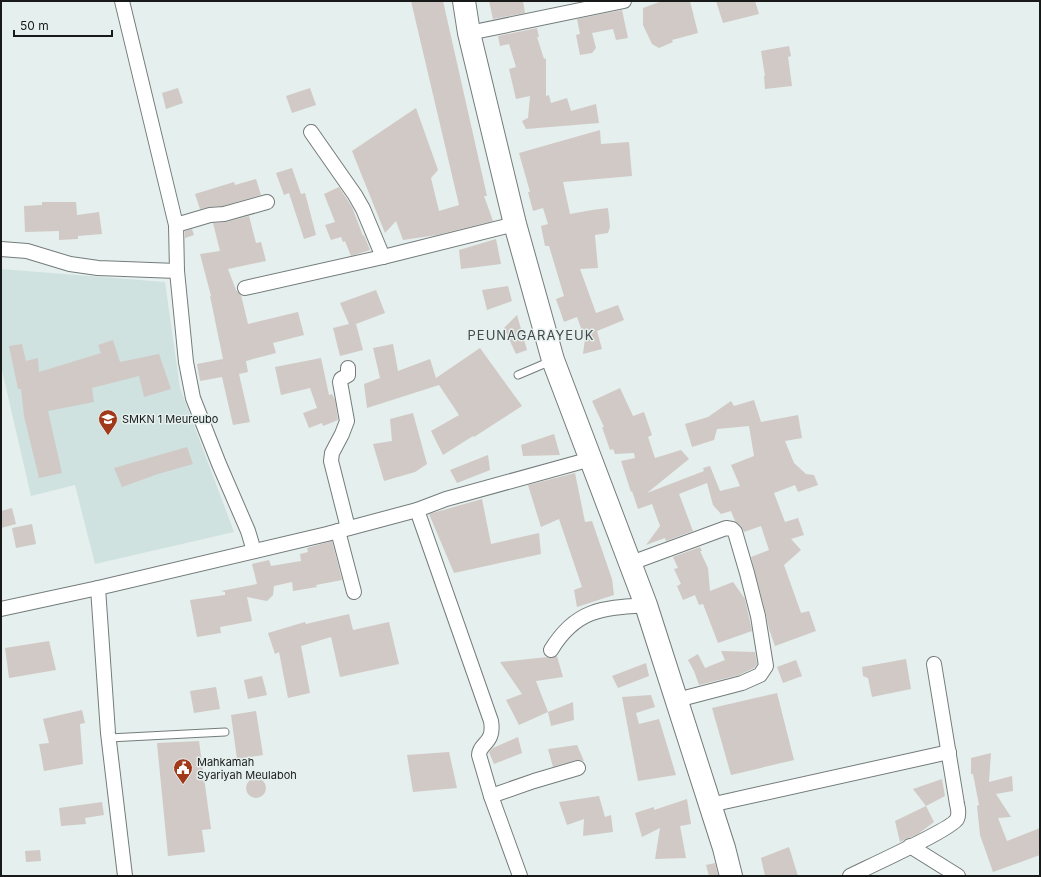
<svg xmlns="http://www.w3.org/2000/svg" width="1041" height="877" font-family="Inter,sans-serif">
	<rect width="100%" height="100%" fill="#e5efed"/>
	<polygon fill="#cfe2df" points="1,269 165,282 180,388 234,532 95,564 75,485 31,496 1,366"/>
	<g fill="#d1c9c6">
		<polygon points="411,1 443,1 487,196 484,196 493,221 437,235 403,240 396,221 385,233 352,151 416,108 438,170 431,178 439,211 459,205"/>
		<polygon points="489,1 523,1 525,13 493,19"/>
		<polygon points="662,1 690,1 698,33 672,40 673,42 659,48 652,44 643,25 643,8"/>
		<polygon points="716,1 755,1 759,14 723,23"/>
		<polygon points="622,10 628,38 616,40 613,29 592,33 596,48 592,53 580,55 576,35 580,34 577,19"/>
		<polygon points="537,28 539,37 537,37 544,59 546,58 546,96 549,95 551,103 567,98 571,111 596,104 599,123 526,129 522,121 528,118 530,96 516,99 509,69 516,67 509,44 500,46 498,36"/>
		<polygon points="789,46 791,56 788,57 792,86 765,89 764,76 765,76 761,51"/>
		<polygon points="178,88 183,103 166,109 162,93"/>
		<polygon points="310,88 316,105 292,113 286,96"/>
		<polygon points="600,130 601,144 629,142 632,176 563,182 570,214 592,210 608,208 610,227 608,233 595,235 595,236 598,268 580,269 596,313 618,305 624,320 597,331 602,349 583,354 585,339 577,317 564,322 556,299 564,296 549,246 545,246 541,226 548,224 543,208 533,211 528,192 530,192 519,153"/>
		<polygon points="292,168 301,194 305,193 316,235 304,239 289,193 284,195 276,173"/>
		<polygon points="256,179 261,195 223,206 209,207 200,209 195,194 234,182 235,185"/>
		<polygon points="339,187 352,207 363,236 364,235 370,250 351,256 345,241 343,242 341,237 331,240 325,225 335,222 324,194"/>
		<polygon points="42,202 76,202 77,215 99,212 102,234 78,236 78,239 59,240 59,231 25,232 24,206 42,205"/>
		<polygon points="249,216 256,243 261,242 266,261 228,269 236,290 241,295 248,324 298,312 304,335 273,343 276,353 246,361 248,372 239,374 250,422 233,425 222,377 200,381 197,364 223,359 210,296 211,296 200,254 220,251 213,223 226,222"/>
		<polygon points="192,229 194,235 185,238 185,231"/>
		<polygon points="496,239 501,264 461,269 459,250"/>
		<polygon points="508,286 512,301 487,310 482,290"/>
		<polygon points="376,290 385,313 356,324 363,350 340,356 333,328 349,324 340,303"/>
		<polygon points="517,315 527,350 516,354 504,328"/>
		<polygon points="113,340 120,362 159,354 171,389 144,397 139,376 92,388 94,402 48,411 62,473 39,478 24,416 21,389 18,389 9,346 22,344 26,361 38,358 39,372 101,353 98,345"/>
		<polygon points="393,344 398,371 430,359 436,378 480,348 522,406 474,437 473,436 443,455 431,431 459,415 439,385 367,408 364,384 380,378 373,348"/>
		<polygon points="321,358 329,395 332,394 335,400 338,420 323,426 322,423 309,428 303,413 317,408 310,388 281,395 275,367"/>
		<polygon points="620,388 633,416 644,412 652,435 648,437 655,458 681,450 689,459 647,493 704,471 703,468 710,466 720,491 740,486 731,465 754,456 749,426 717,429 714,440 692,447 685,424 708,417 731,401 734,406 754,400 761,422 798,415 802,438 785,441 794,463 806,474 814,475 818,485 798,492 795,485 774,493 785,522 798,518 804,535 791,539 801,550 784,565 801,613 809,611 816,631 775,646 769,629 766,614 751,557 769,550 761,526 744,532 741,526 735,521 731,511 721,514 713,505 707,483 679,494 693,531 666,541 665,538 646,545 660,526 652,504 638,509 632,491 631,492 621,461 635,458 634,453 615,454 613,449 610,450 602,427 604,427 592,401"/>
		<polygon points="413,413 427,464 415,472 384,481 373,444 392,441 390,419"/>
		<polygon points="554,434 560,455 523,456 521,445"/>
		<polygon points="187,447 193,464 158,474 122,487 114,468"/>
		<polygon points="488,455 490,470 457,483 450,470"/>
		<polygon points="575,473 585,522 592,521 612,579 614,595 577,607 574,590 582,587 559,519 541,527 528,485"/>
		<polygon points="482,499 491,544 539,533 541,554 454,573 429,514"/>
		<polygon points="12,508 16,524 1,528 1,511"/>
		<polygon points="32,524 36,544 16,548 12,528"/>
		<polygon points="332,541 342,580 316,585 317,587 293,591 292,582 274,586 273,595 267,601 247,597 252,621 220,627 221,633 197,637 190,600 225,595 225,592 221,591 257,584 252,564 269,560 271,566 301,561 300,554 308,552 307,548"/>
		<polygon points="700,547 702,551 700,551 708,568 710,591 733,582 745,599 752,631 718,643 703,604 699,605 695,595 683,600 677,586 681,584 674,569 678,568 673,557"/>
		<polygon points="349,614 353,630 389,622 399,664 340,677 331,637 301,646 310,693 288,698 279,652 275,654 268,633 305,622 306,624"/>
		<polygon points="49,641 56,670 9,678 5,648"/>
		<polygon points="721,651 755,652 757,664 754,668 739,675 699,685 694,671 688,660 698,654 705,668 725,660"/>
		<polygon points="557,656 563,677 536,681 548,712 519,725 506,700 522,694 500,662 547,657 551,658"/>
		<polygon points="906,659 911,689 872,697 868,678 863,676 862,667"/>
		<polygon points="796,660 802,676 783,683 777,667"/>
		<polygon points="646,663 649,676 618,688 612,676"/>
		<polygon points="262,676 267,695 248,699 244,680"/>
		<polygon points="216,687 220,709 194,713 190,691"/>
		<polygon points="777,693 794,760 731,775 712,708"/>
		<polygon points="651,695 655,707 636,713 639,724 659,719 676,775 638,781 622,697"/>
		<polygon points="573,702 574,720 551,726 548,712"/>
		<polygon points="82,710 85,723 80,724 83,764 44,771 39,744 49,743 43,719"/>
		<polygon points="256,711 263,755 237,759 231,715"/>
		<polygon points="518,737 522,753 494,764 489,752 493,748"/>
		<polygon points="199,741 211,829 202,830 205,852 168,856 157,743"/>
		<polygon points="577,745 584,761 576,760 553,767 548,749"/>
		<polygon points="449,752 457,788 413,792 407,755"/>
		<polygon points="991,753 989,782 1012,776 1013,791 996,794 1011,817 998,818 1007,841 1040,828 1040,855 993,872 980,835 977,806 979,805 973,774 971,774 971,758"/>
		<circle cx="256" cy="788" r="10"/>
		<polygon points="942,779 945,796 926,806 913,789"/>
		<polygon points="599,796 605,817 611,815 613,832 583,836 584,819 567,825 559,802"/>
		<polygon points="687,799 691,824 680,826 686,858 655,859 660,828 642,837 635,813 654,807 654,810"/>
		<polygon points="102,802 104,815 85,818 86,824 61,826 59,808"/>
		<polygon points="926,806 934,822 918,834 900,842 895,821"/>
		<polygon points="789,847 798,876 765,876 761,858"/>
		<polygon points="40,850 41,861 26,862 25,851"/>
		<polygon points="715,863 718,875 709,876 706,865"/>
	</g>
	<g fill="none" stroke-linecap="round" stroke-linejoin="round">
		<defs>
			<g id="lane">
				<polyline points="518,375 551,361"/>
				<polyline points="109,738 225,732"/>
			</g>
			<g id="street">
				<polyline points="122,1 176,225 177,271 186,362 193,398 219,464 248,531 254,551"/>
				<polyline points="469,33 624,1"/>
				<polyline points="311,132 355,195 363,209 383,257"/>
				<polyline points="176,225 210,215 224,214 267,202"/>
				<polyline points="1,249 27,251 70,264 98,268 177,271"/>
				<polyline points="245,288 383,257 515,224"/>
				<polyline points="348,368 348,375 341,379 340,382 347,421 342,434 332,453 331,461 348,528"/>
				<path d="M417 510 491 721C495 744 479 743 479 755L491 796 520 876"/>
				<polyline points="338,531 354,592"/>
				<polyline points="631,563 726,528 732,529 735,532 747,573 758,616 766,666 760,675 742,683 677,700"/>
				<polyline points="98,588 108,733 125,876"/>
				<polyline points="1,609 98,588 327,534 417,510 446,499 591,459"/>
				<path d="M551 650C576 609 602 608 646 605"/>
				<polyline points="491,796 534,781 578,768"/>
				<polyline points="710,805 949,752"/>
				<polyline points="910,846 958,876"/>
				<path d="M850 876C866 868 952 829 957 819 959 815 958 808 957 804L934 664"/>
			</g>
			<polyline id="highway" points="464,1 469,33 515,224 553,360 646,605 724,848 731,876"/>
		</defs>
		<use href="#lane" stroke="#747c7b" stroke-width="9"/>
		<use href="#street" stroke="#747c7b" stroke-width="16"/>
		<use href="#highway" stroke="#747c7b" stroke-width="24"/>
		<use href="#lane" stroke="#fff" stroke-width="7"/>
		<use href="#street" stroke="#fff" stroke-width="14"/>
		<use href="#highway" stroke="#fff" stroke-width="22"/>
	</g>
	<defs>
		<symbol id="school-pin" viewBox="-11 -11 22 30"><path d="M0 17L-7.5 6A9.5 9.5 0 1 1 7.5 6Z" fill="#a1391b" stroke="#e5efed"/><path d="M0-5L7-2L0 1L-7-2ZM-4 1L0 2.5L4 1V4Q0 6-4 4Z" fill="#fff"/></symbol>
		<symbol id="civic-pin" viewBox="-11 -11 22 30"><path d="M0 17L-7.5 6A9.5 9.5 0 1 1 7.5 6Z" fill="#a1391b" stroke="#e5efed"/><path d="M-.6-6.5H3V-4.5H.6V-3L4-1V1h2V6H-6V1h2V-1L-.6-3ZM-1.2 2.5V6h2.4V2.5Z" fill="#fff"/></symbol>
	</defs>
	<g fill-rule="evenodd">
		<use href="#school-pin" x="97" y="408" width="22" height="30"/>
		<use href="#civic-pin" x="172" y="757" width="22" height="30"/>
	</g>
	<g text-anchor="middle" stroke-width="3" stroke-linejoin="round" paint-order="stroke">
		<g font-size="11" fill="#171a19" stroke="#e5efed" text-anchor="start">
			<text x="122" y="423">SMKN 1 Meureubo</text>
			<text x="197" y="766">Mahkamah<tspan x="197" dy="13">Syariyah Meulaboh</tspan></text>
		</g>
		<g font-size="13" letter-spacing="1" fill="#434b4a" stroke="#e5efed">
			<text x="531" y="340">PEUNAGARAYEUK</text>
		</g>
	</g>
	<rect width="1041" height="877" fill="none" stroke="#171a19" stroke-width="4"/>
	<path d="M14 30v6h98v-6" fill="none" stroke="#171a19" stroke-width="2"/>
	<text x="20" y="30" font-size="12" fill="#171a19" stroke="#e5efed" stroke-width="3" paint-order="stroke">50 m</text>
</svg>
